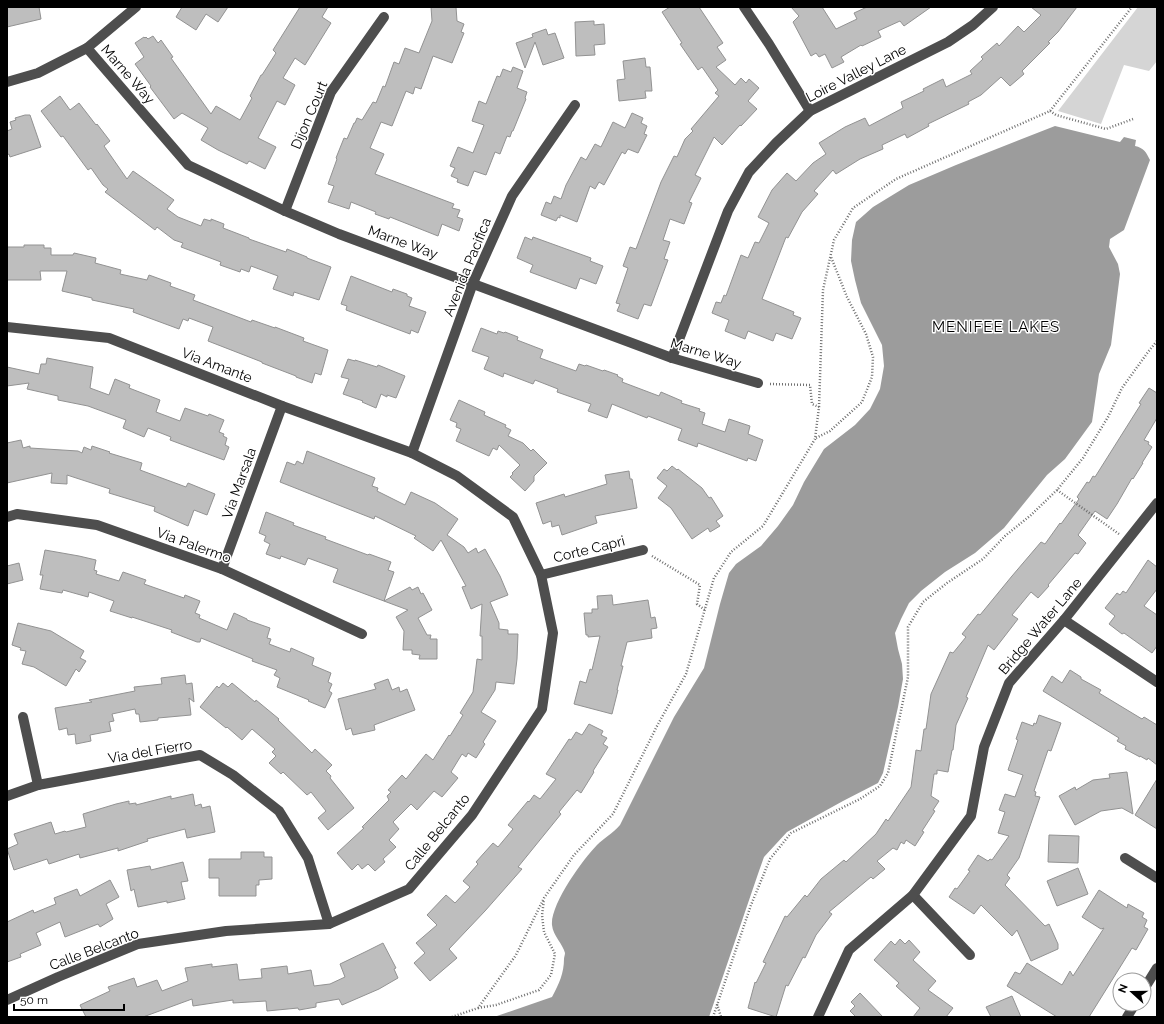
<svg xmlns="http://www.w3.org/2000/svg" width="1164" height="1024" font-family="Raleway,sans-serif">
	<rect width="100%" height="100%" fill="#fff"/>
	<polygon fill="#d5d5d5" points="1138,7 1157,7 1157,61 1149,71 1124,65 1101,124 1058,111"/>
	<path fill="#9c9c9c" d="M1055 126 1120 142 1124 137 1136 140 1135 146C1144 148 1146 152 1150 160L1124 230 1110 239 1109 247 1118 264 1120 274 1111 345 1099 374 1092 422 1065 459 1047 475 1004 528 975 553 945 572 921 591 909 603 901 619 895 633 898 649 902 664 903 679 898 707 883 773 878 783 843 801 787 832 764 857 759 871 709 1017H494L552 997C559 984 564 973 564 959 564 957 565 955 565 953 563 944 553 936 552 925 550 905 583 859 597 845 604 838 612 834 620 825L674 717 704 668 720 604 729 573 736 564 761 546 778 526 793 505 804 482 824 449 855 425 870 409 880 389 884 366 882 345 861 303 855 280 851 261 852 240 856 222 873 207 909 185 956 165Z"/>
	<g fill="#bebebe" stroke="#929292">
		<polygon points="7,7 39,7 41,19 7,27"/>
		<polygon points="182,7 228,7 218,22 206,14 196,30 176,17"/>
		<polygon points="300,7 328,7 322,17 331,23 305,65 295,58 283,78 295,85 285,105 277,101 258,138 276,147 265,169 249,161 247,164 218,150 201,140 208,128 182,113 174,119 150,87 151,86 135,64 144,57 135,43 144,37 145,38 146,37 148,39 153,36 158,43 161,40 173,57 171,58 211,114 216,106 240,120 252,98 250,96 261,75 262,75 276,53 273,50"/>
		<polygon points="431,7 456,7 457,21 464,24 461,32 464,33 452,63 433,56 421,89 415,87 413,94 406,91 392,126 381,122 370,148 384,154 375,174 454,204 452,208 460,210 457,217 463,219 459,231 442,224 438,236 390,217 389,219 375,214 376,212 351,202 349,209 328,202 334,186 328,184 337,159 336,158 344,138 347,139 354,123 355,123 357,118 362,120 373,102 376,103 383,86 385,87 394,62 399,64 405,48 419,53 432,21"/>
		<polygon points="670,7 699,7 723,43 717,47 726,60 716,67 735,85 741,78 746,83 749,79 759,88 748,101 757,109 741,126 740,125 722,145 714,137 695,175 701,178 689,202 692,203 684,224 670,219 663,240 670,242 664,259 668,260 651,306 644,304 638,319 617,311 620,304 616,303 628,268 623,266 630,247 636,249 661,182 674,156 677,157 685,139 693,131 691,129 719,96 715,93 718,90 702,67 698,70 680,44 682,43 662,12"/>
		<polygon points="791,7 822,7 836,29 857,19 854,13 867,7 931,7 904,26 900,21 878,31 881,37 862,46 861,45 841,57 844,62 832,68 825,54 819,57 816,53 811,56 793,22 799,16"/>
		<polygon points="1031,7 1077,7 1058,32 1048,42 1050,43 1022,71 1024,74 1010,86 1001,77 981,95 968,102 969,104 928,124 929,126 907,138 905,134 882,145 883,149 860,159 836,174 833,170 814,191 818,194 802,212 788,238 786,237 762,299 794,312 793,315 801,318 792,339 776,333 773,341 748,331 745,339 725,331 729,320 712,313 716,302 721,303 724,295 726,296 741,255 748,258 755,242 759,243 769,223 758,217 772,190 787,173 796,181 813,163 826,154 819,143 845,127 865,118 869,126 903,108 901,102 924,91 923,89 943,79 946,87 972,74 970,71 983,59 981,57 997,43 999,46 1018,26 1024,32 1041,15"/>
		<polygon points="594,21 594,25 604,24 605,44 594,45 595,55 576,56 575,22"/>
		<polygon points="546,29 548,35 555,33 564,58 543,65 535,42 525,68 516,43 533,37 532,34"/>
		<polygon points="645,58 646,67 650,67 652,91 645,91 646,98 619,101 617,80 625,79 623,61"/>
		<polygon points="513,67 523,71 517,88 527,92 525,98 526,99 513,131 512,131 510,137 507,136 500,154 495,152 486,175 474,171 468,186 457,182 458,179 451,176 455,168 450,166 458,147 473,153 484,125 472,121 479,101 486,104 497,76 500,77 503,69 511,72"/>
		<polygon points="60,96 70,110 79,103 96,125 97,124 110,141 104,146 127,179 133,171 174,200 167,209 178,217 201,226 204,219 211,221 211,219 224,224 223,228 249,238 249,239 286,252 287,249 307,257 307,258 331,267 319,300 294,292 293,296 273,289 278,276 251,266 249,272 241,269 240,272 220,265 221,262 181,247 183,243 174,240 157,227 155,230 105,192 108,189 103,185 91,168 88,170 63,136 61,137 41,111"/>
		<polygon points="632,113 643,118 641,123 647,126 644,134 647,135 638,153 628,149 625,154 622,152 604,185 599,182 595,189 590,186 577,222 560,215 560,218 558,217 556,221 541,215 546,202 551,204 554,196 561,199 566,185 581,157 586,160 595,144 601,147 613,122 625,128"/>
		<polygon points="25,115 30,115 41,147 10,157 9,154 7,155 7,131 12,129 10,122 16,120 15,118"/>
		<polygon points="525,237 532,240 533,237 591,258 590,261 603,266 596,284 580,278 576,289 530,272 533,265 517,258"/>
		<polygon points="24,245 44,245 44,248 51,248 51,255 73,255 74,253 96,258 95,263 121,270 120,274 147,280 149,275 171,283 170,286 195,295 193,300 251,322 252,320 275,328 275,327 304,338 303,341 328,350 321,375 315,373 312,383 296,377 296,376 262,363 262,362 208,341 213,327 189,318 188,321 183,319 179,329 133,312 134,309 92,300 92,298 62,291 67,271 40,271 41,280 7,280 7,247 24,247"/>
		<polygon points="351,276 392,292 393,289 407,294 407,296 412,298 409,306 426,312 418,333 411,330 410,334 346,310 347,306 341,304"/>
		<polygon points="481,328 497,334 498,331 504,333 505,332 518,337 517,340 543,350 540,358 576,371 579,364 585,366 586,365 603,371 604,370 618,375 617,376 623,379 622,382 659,396 661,392 682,401 681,403 700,409 699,411 705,413 702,424 725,432 729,419 750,426 748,434 763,440 756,461 748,458 747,461 698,443 697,447 678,440 682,429 648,416 647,418 612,404 607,418 588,411 591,404 557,392 558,389 535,380 533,384 504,373 503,377 484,369 489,357 472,351"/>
		<polygon points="47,358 93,367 90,388 109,395 115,379 130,385 129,388 160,400 156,412 180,421 185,408 208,416 209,414 224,420 219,432 224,434 223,436 227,438 225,445 229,447 224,460 170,440 171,437 148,428 144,437 123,428 126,420 88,406 58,400 58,396 27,389 29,383 7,386 7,367 39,374 41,364 46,364"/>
		<polygon points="348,359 355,361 355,360 377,367 378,365 405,376 396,398 387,395 387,397 381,394 376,408 362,402 363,401 343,394 349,379 341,377"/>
		<polygon points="1149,388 1157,393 1157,418 1144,440 1149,442 1148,444 1152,447 1142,463 1143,463 1133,479 1132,478 1117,504 1107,519 1095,511 1078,535 1086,543 1078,554 1075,553 1048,585 1049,586 1038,598 1031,592 1012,615 1018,619 994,650 988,645 966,697 968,698 956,725 953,750 952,750 948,772 937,770 937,774 934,774 931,796 939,801 933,810 935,811 922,831 924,832 915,846 906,840 904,844 901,842 897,850 893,848 877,861 885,869 873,879 871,877 829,912 832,914 816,935 805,958 803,957 788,986 786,985 776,1017 748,1008 755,982 756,983 766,963 763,962 785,916 787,917 805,895 807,897 821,879 844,860 846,862 876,834 886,819 888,821 911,787 916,750 921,751 924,729 926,729 931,694 950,652 953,653 966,637 962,634 978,614 980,615 1012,576 1041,542 1045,544 1060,523 1061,524 1079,499 1077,497 1087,482 1089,483 1093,476 1095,477 1141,404 1139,403"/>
		<polygon points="459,400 485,412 484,415 506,425 505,427 511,430 508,436 523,443 531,451 533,449 547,463 534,476 534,481 525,491 510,477 513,474 512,473 520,465 499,445 497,450 493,448 489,456 456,441 461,429 456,427 457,423 450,420"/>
		<polygon points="21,440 23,448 30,446 30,448 78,451 82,453 84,447 91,450 92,446 110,452 109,453 142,463 140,470 186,487 188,483 215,494 207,515 194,510 188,526 154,511 155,507 109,493 110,489 67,475 67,484 51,483 52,473 7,483 7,443"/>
		<polygon points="307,451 375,478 372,486 378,488 377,491 405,505 411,492 435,503 458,519 447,535 464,547 468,553 476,548 478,553 485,549 500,576 508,595 490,602 499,623 499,629 508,630 508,634 518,634 517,659 514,684 496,682 495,690 481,712 496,721 483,742 485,744 476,758 468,753 466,757 462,754 451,772 458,778 442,797 434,791 417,810 411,804 393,822 399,829 389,840 396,847 383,859 385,862 375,871 368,864 362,869 358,864 352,870 337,853 364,828 362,827 389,800 387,796 391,792 388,790 402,775 406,779 426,754 433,760 449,735 450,736 463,715 460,713 473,692 477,659 482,660 482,636 480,636 482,604 471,609 462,587 466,586 441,540 433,551 414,538 416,536 375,516 374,519 280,482 287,462 295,465 297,461 303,464"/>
		<polygon points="672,466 677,470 678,469 702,488 709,498 711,497 723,516 716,521 720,526 710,532 708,528 692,539 671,508 658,498 667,486 657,478 664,469 667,471"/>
		<polygon points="629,471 630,479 632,479 637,508 595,516 597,523 562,535 559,525 552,527 551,521 543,524 536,503 564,494 565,497 607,484 605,475"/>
		<polygon points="266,512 294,523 293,525 326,537 325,539 368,555 369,554 391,562 388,570 394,572 384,601 410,587 412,590 418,587 421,594 423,593 432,610 418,618 427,635 431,635 430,639 437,639 437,659 419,659 420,655 412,654 412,650 403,650 404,631 396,617 408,610 333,582 338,569 308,558 305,565 281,556 280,559 266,554 270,544 264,541 266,536 259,533"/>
		<polygon points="45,550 79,556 96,560 94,570 97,571 96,574 119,581 123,572 146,580 144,584 184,598 185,595 200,601 195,613 200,615 199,618 227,630 234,613 247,619 247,620 270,628 267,638 271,639 269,644 290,652 291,648 314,658 312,665 331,673 328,682 332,684 329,691 332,693 325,708 308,701 309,700 277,687 280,678 274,675 277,670 252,661 253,659 201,638 200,642 197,642 171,632 172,630 132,617 132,618 110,611 114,601 89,592 88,597 63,590 62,593 40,589 43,575 40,575"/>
		<polygon points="1148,560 1157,567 1157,589 1144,606 1157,615 1157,646 1152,653 1124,633 1122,634 1109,624 1115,616 1105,608 1117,593 1120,595 1123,591 1126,593"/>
		<polygon points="19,563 23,580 7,584 7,566"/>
		<polygon points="612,595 613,605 648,600 651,618 655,617 657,628 651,629 652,638 627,642 621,666 623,666 617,690 618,690 612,714 574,704 580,681 586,683 590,669 592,670 600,636 588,637 588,635 586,635 584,613 592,613 592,609 598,609 597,596"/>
		<polygon points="18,623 51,631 84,651 80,658 86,661 79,672 76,669 66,686 34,667 22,664 26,651 20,650 21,648 12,645"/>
		<polygon points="1070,670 1081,677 1081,679 1101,690 1099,693 1142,719 1144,717 1157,725 1157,765 1148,758 1147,760 1140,756 1140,757 1125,749 1126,746 1117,741 1119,738 1043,691 1052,676 1062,683"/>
		<polygon points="185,675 186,684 192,683 194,702 189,698 191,715 158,718 158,720 140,722 139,714 136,714 135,709 112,714 114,721 109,722 111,731 90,735 91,741 76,744 75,734 68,735 67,728 59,730 55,708 92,702 89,700 135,691 134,687 162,684 161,678"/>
		<polygon points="388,679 392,690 399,687 400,692 407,689 415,710 374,725 375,730 353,735 351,728 346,730 338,699 376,689 374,684"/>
		<polygon points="223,683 228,687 232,683 255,702 256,700 279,719 278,720 312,753 315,749 332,765 326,771 331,776 330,778 354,808 328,830 318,818 326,811 311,792 307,795 283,772 281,774 269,763 276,756 272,752 275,749 252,729 242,740 227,727 226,728 200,707 217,686 219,688"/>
		<polygon points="1039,715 1061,723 1051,751 1048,750 1034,791 1036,792 1035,796 1040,797 1019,858 1007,875 1010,878 1005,885 1045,926 1049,924 1058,944 1058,949 1031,961 1017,930 1012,936 981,905 974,914 949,897 955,888 957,889 970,871 968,870 978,855 988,861 990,859 992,860 1009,836 998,833 1005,812 999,810 1005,794 1015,797 1023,775 1008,770 1018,740 1016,739 1022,722 1033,726 1034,723 1036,724"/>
		<polygon points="589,724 603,731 601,735 607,738 603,744 608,747 593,771 594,772 581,793 577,790 559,812 561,814 518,867 522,869 485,911 449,949 457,958 430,981 414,963 425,953 416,943 437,925 427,915 446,895 455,903 470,887 463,881 478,864 476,862 493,843 498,847 513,829 508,825 528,801 529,802 534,795 540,799 556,779 546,774 569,739 571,740 576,732 582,735"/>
		<polygon points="1127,772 1133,814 1122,808 1101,811 1075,825 1059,796 1075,787 1076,790 1093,780 1110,778 1109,774"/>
		<polygon points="1157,779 1157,829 1135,815"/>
		<polygon points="193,794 195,806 201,804 202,808 210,806 215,832 187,838 185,829 147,839 148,841 118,851 118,848 80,858 79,854 49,864 47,859 14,870 7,849 18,844 14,834 51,822 55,834 65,831 66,832 86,827 83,814 116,804 129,801 129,804 136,803 136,805 171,796 171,799"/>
		<polygon points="1049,835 1079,836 1078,863 1048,862"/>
		<polygon points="241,852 264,852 264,857 272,857 272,879 259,880 259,885 256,885 256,896 219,896 219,878 209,878 209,859 241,859"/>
		<polygon points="183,862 188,881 181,882 185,899 167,903 167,901 138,907 134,889 131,891 127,870 150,866 151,870"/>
		<polygon points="1078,868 1088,894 1057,906 1047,881"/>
		<polygon points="110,880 119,897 106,904 113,919 100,927 98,924 65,937 60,922 36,933 41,945 20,954 21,957 7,962 7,922 33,910 34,913 56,904 54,898 77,889 80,896"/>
		<polygon points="1099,890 1127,908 1128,904 1144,913 1142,917 1147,920 1144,927 1148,929 1136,950 1132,948 1089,1017 1057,1017 1007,986 1015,972 1020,974 1027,963 1062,985 1070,971 1073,976 1104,928 1101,929 1082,917"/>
		<polygon points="900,939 905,944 909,940 920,952 913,960 936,981 928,990 953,1008 946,1017 913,1017 920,1008 896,986 899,983 874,960 891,941 895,945"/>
		<polygon points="383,943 396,968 394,969 398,978 379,989 342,1005 339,999 316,1003 316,1007 299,1010 298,1008 267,1011 266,1001 233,1003 233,1000 193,1006 192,999 143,1017 86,1017 80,1005 110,991 108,987 134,978 137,987 157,980 162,991 188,981 185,968 212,964 212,967 237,964 239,980 262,978 261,969 287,966 288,974 311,970 314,986 330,984 345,977 340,964 365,952"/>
		<polygon points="860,993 883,1017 856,1017 850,1011 855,1006 851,1002"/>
		<polygon points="1012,996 1021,1017 991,1017 986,1007"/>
	</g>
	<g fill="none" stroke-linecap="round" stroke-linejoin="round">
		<g stroke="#707070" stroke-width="2.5" stroke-dasharray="1 2" stroke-linecap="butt">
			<polyline points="1050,111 1056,115 1106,129 1133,119"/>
			<polyline points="770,384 810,385 812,404 819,407"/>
			<polyline points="816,438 830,431 862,402 872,377 873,357 866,334 847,297 831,257"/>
			<polyline points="1119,534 1057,490 1083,458 1108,417 1122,388 1148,352 1157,341"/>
			<polyline points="652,556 700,585 697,604 705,610"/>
			<polyline points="717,1004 721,1017"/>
			<polyline points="478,1008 496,1005 539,990 551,975 555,954 544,932 542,915 544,900"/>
			<polyline points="452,1017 478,1008 516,955 544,898 574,855 613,814 657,726 686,674 714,578 731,552 763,526 815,439 819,407 823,290 834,240 853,208 896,179 1050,111 1132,7"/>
			<polyline points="713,1017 751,905 770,859 791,833 860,799 880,786 888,773 908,677 908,627 923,602 947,583 983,559 1005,536 1031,515 1057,490"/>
		</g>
		<g stroke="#4e4e4e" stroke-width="10">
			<polyline points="744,7 769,44 810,111"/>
			<polyline points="87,48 188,165 285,211 339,234 672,358 758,383"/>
			<polyline points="7,82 38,73 87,48 136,7"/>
			<polyline points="285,211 331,92 384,17"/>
			<polyline points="7,327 109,338 282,406 412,453 457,476 513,517 541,575 553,633 542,709 472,815 409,889 329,924 226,931 138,944 58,977 7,1000"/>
			<polyline points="672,358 728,211 749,172 776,143 810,111 948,42 973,25 993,7"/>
			<polyline points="412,453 473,283 512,196 575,105"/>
			<polyline points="7,517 17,514 97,525 222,569 362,634"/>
			<polyline points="222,569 282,406"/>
			<polyline points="541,575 643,550"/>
			<polyline points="1064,620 1157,682"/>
			<polyline points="23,717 38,785"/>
			<polyline points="7,796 38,785 200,755 233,775 279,811 308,858 329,924"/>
			<polyline points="1125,858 1157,878"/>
			<polyline points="913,895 970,955"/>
			<polyline points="1144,989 1157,968"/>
			<polyline points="818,1017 849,950 913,895 971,816 984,747 1009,683 1064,620 1157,503"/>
			<polyline points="1127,1017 1135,1004"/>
		</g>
	</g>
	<g text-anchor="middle" stroke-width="3" stroke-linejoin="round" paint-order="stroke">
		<g font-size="14" fill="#000" stroke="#fff">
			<text transform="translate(856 73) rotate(-27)" y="5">Loire Valley Lane</text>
			<text transform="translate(128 74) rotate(49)" y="5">Marne Way</text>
			<text transform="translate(309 115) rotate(-67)" y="5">Dijon Court</text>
			<text transform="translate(403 242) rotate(20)" y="5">Marne Way</text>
			<text transform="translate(467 267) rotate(-68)" y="5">Avenida Pacifica</text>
			<text transform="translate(706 353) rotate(17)" y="5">Marne Way</text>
			<text transform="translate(217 365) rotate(21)" y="5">Via Amante</text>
			<text transform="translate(239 483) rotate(-70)" y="5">Via Marsala</text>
			<text transform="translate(194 545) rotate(20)" y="5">Via Palermo</text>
			<text transform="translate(589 549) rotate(-14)" y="5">Corte Capri</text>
			<text transform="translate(1040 626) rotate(-50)" y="5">Bridge Water Lane</text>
			<text transform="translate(150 751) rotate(-10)" y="5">Via del Fierro</text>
			<text transform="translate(437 832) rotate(-51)" y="5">Calle Belcanto</text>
			<text transform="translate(94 949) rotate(-21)" y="5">Calle Belcanto</text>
		</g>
		<g font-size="15" letter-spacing="1" fill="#000" stroke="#fff">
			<text x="996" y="332">MENIFEE LAKES</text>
		</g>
	</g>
	<rect width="1164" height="1024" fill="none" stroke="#000000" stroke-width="16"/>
	<g transform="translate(1132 992) rotate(291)"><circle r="19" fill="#ffffff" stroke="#999999"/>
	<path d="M0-3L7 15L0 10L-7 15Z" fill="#000000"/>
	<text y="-6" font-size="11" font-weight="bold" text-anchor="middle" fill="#000000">N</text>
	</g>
	<path d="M14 1004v6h110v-6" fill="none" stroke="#000000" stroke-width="2"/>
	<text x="20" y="1004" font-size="12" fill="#000000" stroke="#ffffff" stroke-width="3" paint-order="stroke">50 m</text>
</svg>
